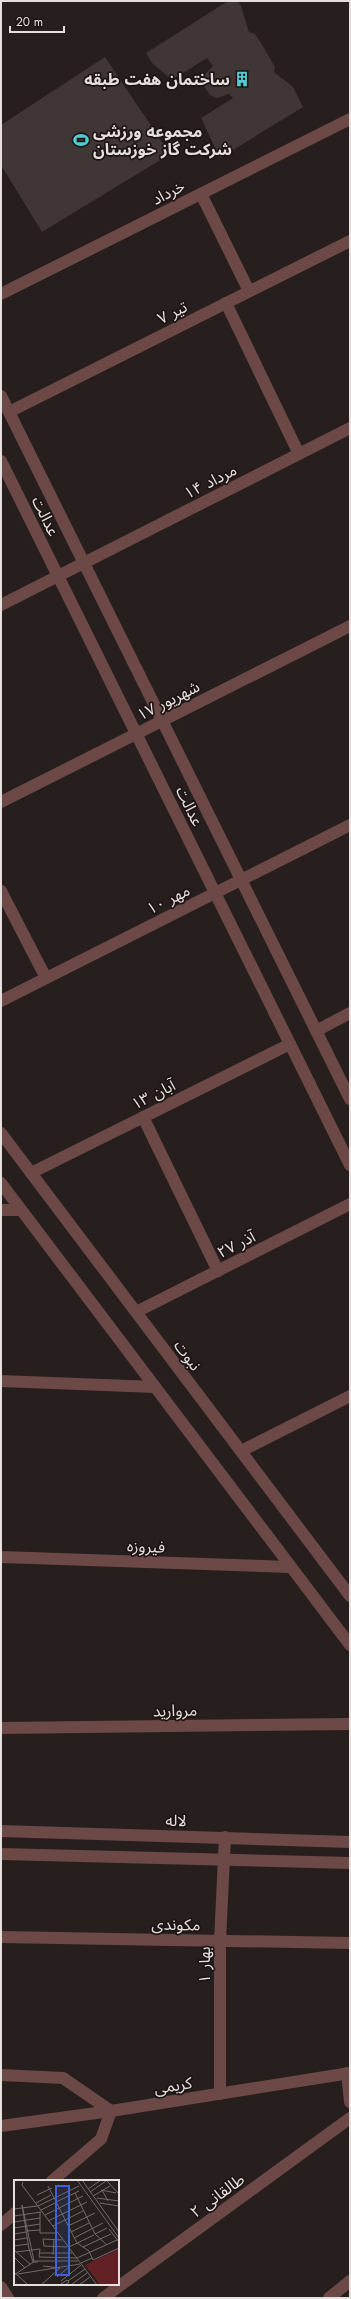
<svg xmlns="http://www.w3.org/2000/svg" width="351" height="2299" font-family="Jost,'Noto Sans Arabic',sans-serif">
	<rect width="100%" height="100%" fill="#271e1e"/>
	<g fill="#3f3635">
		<polygon points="228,1 238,1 241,6 249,32 255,34 261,43 275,67 274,72 293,87 303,107 220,158 201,118 233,98 229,94 217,98 210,95 203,85 202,77 213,66 207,58 172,80 152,63 146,53"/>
		<polygon points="105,57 170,154 42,232 1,165 1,125"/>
	</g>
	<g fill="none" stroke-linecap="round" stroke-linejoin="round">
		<g stroke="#6c4847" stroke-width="12">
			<polyline points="201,194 249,291"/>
			<polyline points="1,294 350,119"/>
			<polyline points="226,303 299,454"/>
			<polyline points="1,396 350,1099"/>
			<polyline points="9,412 350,241"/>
			<polyline points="1,461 350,1165"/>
			<polyline points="1,605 350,428"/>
			<polyline points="1,802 350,626"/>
			<polyline points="1,891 46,978"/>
			<polyline points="1,1001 350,825"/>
			<polyline points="316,1031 350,1013"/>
			<polyline points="143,1117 218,1271"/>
			<polyline points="1,1133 350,1596"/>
			<polyline points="31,1173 290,1044"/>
			<polyline points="1,1183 350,1645"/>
			<polyline points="1,1210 21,1210"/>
			<polyline points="136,1312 350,1204"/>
			<polyline points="1,1381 155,1387"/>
			<polyline points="241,1451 350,1396"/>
			<polyline points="1,1557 290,1567"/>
			<polyline points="1,1728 350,1724"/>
			<polyline points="1,1831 350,1842"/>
			<polyline points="1,1854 350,1863"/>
			<polyline points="1,1937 350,1943"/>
			<polyline points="347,2073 350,2102"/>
			<polyline points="1,2075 63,2078 111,2111 101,2139 52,2181"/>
			<polyline points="220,2094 220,1941 225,1837"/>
			<polyline points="1,2126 111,2111 350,2073"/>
			<polyline points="1,2225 15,2213"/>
			<polyline points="1,2287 8,2298"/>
			<polyline points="103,2298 350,2118"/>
			<polyline points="329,2298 350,2281"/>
		</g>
	</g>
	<defs>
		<symbol id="building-bare" viewBox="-9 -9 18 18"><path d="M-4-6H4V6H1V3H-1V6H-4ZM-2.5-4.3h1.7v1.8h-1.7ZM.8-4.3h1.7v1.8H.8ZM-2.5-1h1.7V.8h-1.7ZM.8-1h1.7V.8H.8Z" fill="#51ccd3" stroke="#1d1514" stroke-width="2.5" paint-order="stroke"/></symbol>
		<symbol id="stadium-bare" viewBox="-9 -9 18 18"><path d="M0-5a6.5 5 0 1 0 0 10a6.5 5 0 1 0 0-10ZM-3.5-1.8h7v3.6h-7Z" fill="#51ccd3" stroke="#1d1514" stroke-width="2.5" paint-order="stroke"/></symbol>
	</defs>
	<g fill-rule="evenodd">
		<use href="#building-bare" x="231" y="68" width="22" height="22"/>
		<use href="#stadium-bare" x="70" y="129" width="22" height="22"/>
	</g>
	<g text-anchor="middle" stroke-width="3.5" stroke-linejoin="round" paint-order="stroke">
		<g font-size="16" font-weight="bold" fill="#e5dfde" stroke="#1d1514" text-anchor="end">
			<text x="230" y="85">ساختمان هفت طبقه</text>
			<text x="93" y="137" text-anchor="start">مجموعه ورزشی<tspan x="93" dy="18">شرکت گاز خوزستان</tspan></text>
		</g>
		<g font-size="16" fill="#e5dfde" stroke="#1d1514">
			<text transform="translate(168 192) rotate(-27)" y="6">خرداد</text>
			<text transform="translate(172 312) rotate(-27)" y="6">۷ تیر</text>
			<text transform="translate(210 481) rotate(-27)" y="6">۱۴ مرداد</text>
			<text transform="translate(46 516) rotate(64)" y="6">عدالت</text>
			<text transform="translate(168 700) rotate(-27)" y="6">۱۷ شهریور</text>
			<text transform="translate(190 806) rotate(64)" y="6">عدالت</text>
			<text transform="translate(168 899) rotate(-27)" y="6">۱۰ مهر</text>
			<text transform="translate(153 1094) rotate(-27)" y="6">۱۳ آبان</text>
			<text transform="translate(236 1244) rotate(-27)" y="6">۲۷ آذر</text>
			<text transform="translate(188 1355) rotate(53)" y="6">نبوت</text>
			<text transform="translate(146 1546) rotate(2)" y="6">فیروزه</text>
			<text transform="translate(175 1710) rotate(-1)" y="6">مروارید</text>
			<text transform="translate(176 1820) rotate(2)" y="6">لاله</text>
			<text transform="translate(176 1924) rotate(1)" y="6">مکوندی</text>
			<text transform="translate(204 1965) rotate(-90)" y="6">بهار ۱</text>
			<text transform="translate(173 2085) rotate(-9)" y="6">کریمی</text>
			<text transform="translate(217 2195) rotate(-36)" y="6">طالقانی ۲</text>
		</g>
	</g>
	<g transform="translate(14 2180)">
		<rect width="105" height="105" fill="#271e1e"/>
		<path d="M105 69V105H86L71 85Z" fill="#622225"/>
		<path fill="none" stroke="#736b6b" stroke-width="1" d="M63 0 105 58M68 0 105 52M92 0 105 14M9 2 8 5 83 105M34 6 63 63 75 71 79 80 105 68M74 9 87 0M87 10 102 13M88 10 94 21M76 12 92 1M61 13 81 54 93 65M23 15 38 8M79 16 96 6M83 18 105 21M42 22 65 11M22 23 37 15M86 23 105 26M24 26 65 6M0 29 23 26M27 30 41 23M26 32V53H43M31 35 69 16M0 36 27 32M34 41 73 22M0 42 26 38M39 46 69 31M54 46 81 33M0 48 26 44M95 49 105 62M12 51 26 50M57 52 75 43M0 54 12 52M81 54 93 48M60 58 89 43M0 60 13 58M48 60 29 59 30 66 53 67M0 66 14 64M55 67 80 55M69 67 97 54M0 70 16 84M2 72 26 69 25 77 63 78 103 60M26 73H58M39 75 40 59M0 77 11 88M20 81 8 25 15 69 19 82H24M67 83 78 78M0 92 14 105M4 94 66 84M0 95 21 81H64M43 97 55 87M47 101 67 85M54 101 71 89M47 104 53 100 55 102 51 105M27 105 46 88 29 86M57 105 73 93M65 105 76 97"/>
		<path fill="#3b64d9" fill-opacity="0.15" stroke="#3b64d9" stroke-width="2" d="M42 6H55V95H42Z"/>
		<rect width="105" height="105" fill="none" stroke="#e5dfde" stroke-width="2"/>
	</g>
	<rect width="351" height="2299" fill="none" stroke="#e5dfde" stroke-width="4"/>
	<path d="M10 26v6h54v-6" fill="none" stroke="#e5dfde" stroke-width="2"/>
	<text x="16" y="26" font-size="12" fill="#e5dfde" stroke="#1d1514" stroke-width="3" paint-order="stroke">20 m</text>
</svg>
